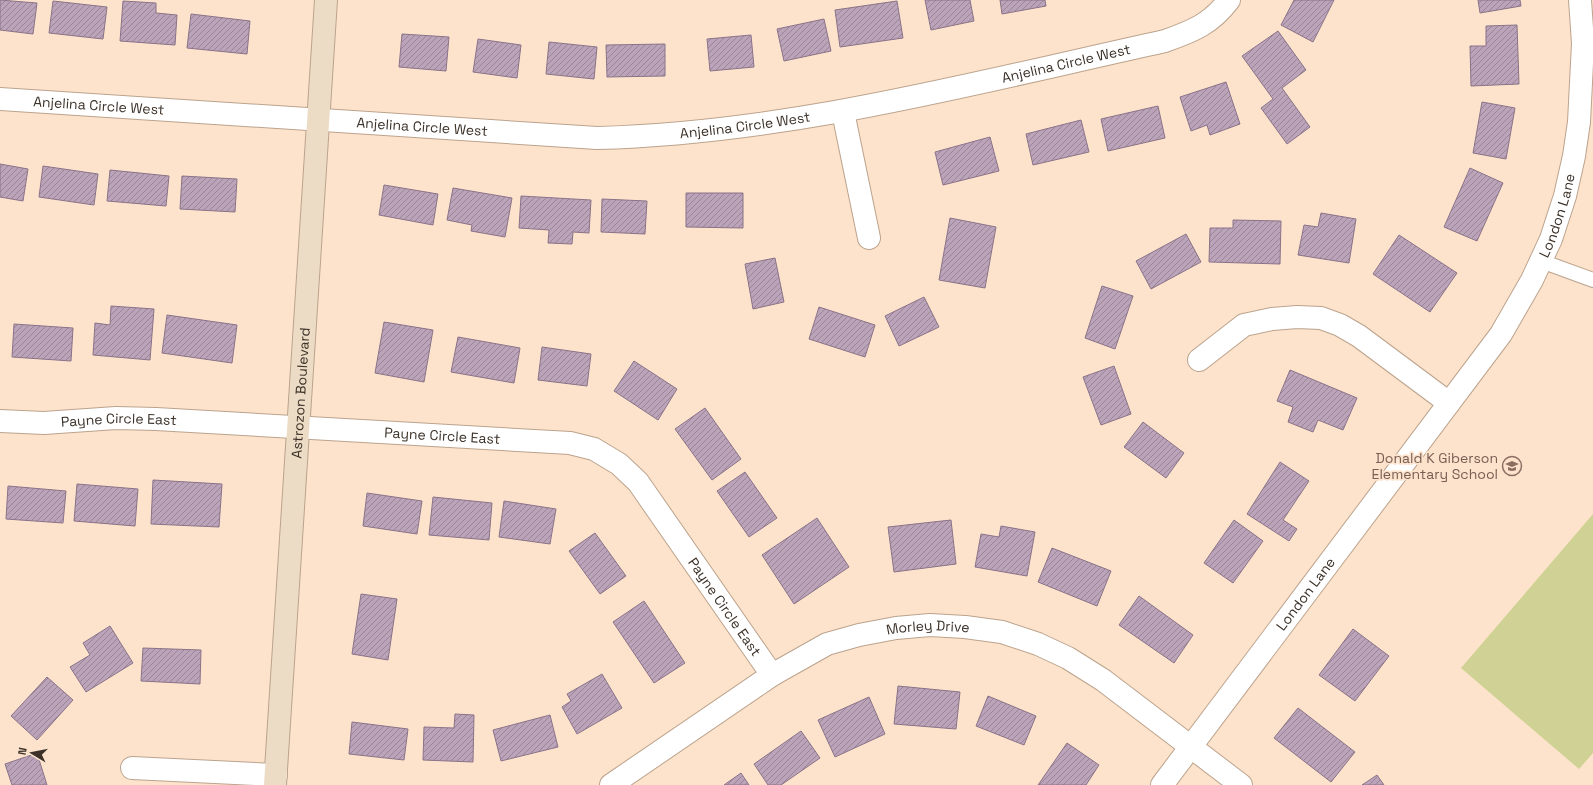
<svg xmlns="http://www.w3.org/2000/svg" width="1593" height="785" font-family="'Space Grotesk',sans-serif">
	<defs>
		<pattern id="building-hatch" width="6" height="6" patternUnits="userSpaceOnUse"><rect width="6" height="6" fill="#bba3b9"/><path d="M-1 1l2-2M0 6l6-6M5 7l2-2" fill="none" stroke="#998596"/></pattern>
	</defs>
	<rect width="100%" height="100%" fill="#fde3cc"/>
	<polygon fill="#cfd294" points="1593,514 1593,753 1579,769 1461,668"/>
	<g fill="url(#building-hatch)" stroke="#8a7388">
		<polygon points="0,0 37,3 33,34 0,30"/>
		<polygon points="925,0 970,0 974,21 931,30"/>
		<polygon points="1000,0 1045,0 1046,6 1002,14"/>
		<polygon points="1294,0 1334,0 1313,42 1281,25"/>
		<polygon points="1478,0 1520,0 1521,6 1480,13"/>
		<polygon points="53,1 107,7 103,39 49,33"/>
		<polygon points="123,1 156,3 156,13 177,15 175,45 120,41"/>
		<polygon points="897,1 903,38 840,47 835,10"/>
		<polygon points="191,14 250,21 247,54 187,48"/>
		<polygon points="824,19 831,51 784,61 777,29"/>
		<polygon points="1517,25 1519,84 1471,86 1470,46 1486,46 1486,26"/>
		<polygon points="1278,31 1306,70 1282,88 1310,127 1287,144 1261,108 1273,99 1242,56"/>
		<polygon points="402,34 449,37 446,71 399,67"/>
		<polygon points="751,35 754,67 710,71 707,39"/>
		<polygon points="478,39 521,45 517,78 473,72"/>
		<polygon points="549,42 597,47 594,79 546,74"/>
		<polygon points="665,44 665,76 607,77 606,45"/>
		<polygon points="1226,82 1240,124 1210,135 1207,125 1191,131 1180,97"/>
		<polygon points="1482,102 1515,108 1506,159 1473,153"/>
		<polygon points="1158,106 1165,138 1108,151 1101,119"/>
		<polygon points="1081,120 1089,152 1033,165 1026,134"/>
		<polygon points="990,137 999,171 943,185 935,152"/>
		<polygon points="0,164 28,169 23,201 0,197"/>
		<polygon points="43,166 98,174 94,205 39,197"/>
		<polygon points="1470,168 1503,183 1477,241 1444,227"/>
		<polygon points="110,170 169,176 166,206 107,201"/>
		<polygon points="182,176 237,179 235,212 180,209"/>
		<polygon points="384,185 438,194 433,225 379,215"/>
		<polygon points="453,188 512,198 505,237 471,231 472,225 447,220"/>
		<polygon points="686,193 743,193 743,228 686,227"/>
		<polygon points="521,196 591,200 589,233 573,232 572,244 548,243 549,230 519,228"/>
		<polygon points="602,199 647,201 645,234 601,232"/>
		<polygon points="1321,213 1356,219 1349,263 1298,255 1304,225 1318,227"/>
		<polygon points="950,218 996,227 985,288 939,280"/>
		<polygon points="1233,220 1281,221 1280,264 1209,262 1210,228 1233,228"/>
		<polygon points="1186,234 1201,262 1151,289 1136,261"/>
		<polygon points="1399,235 1457,273 1430,312 1373,274"/>
		<polygon points="775,258 784,302 753,309 745,264"/>
		<polygon points="1102,286 1133,296 1115,349 1085,338"/>
		<polygon points="924,297 939,327 899,346 885,316"/>
		<polygon points="111,306 154,309 150,360 93,355 95,323 110,325"/>
		<polygon points="819,307 875,325 865,357 809,339"/>
		<polygon points="167,315 237,325 232,363 162,353"/>
		<polygon points="384,322 433,330 424,382 375,373"/>
		<polygon points="14,324 73,328 71,361 12,357"/>
		<polygon points="458,337 520,348 514,383 451,372"/>
		<polygon points="542,347 591,354 587,386 538,380"/>
		<polygon points="634,361 677,389 658,420 614,391"/>
		<polygon points="1114,366 1131,414 1101,425 1083,377"/>
		<polygon points="1290,370 1357,398 1343,430 1318,420 1313,432 1288,422 1293,407 1277,401"/>
		<polygon points="705,408 741,459 712,480 675,429"/>
		<polygon points="1143,422 1184,453 1166,478 1124,447"/>
		<polygon points="1280,462 1309,481 1283,520 1297,529 1289,541 1247,514"/>
		<polygon points="745,472 777,518 749,537 717,491"/>
		<polygon points="153,480 222,484 219,527 151,524"/>
		<polygon points="77,484 138,489 135,526 74,521"/>
		<polygon points="8,486 66,491 63,523 6,519"/>
		<polygon points="367,493 422,501 417,534 363,526"/>
		<polygon points="433,497 492,503 489,540 429,535"/>
		<polygon points="504,501 556,509 550,544 499,537"/>
		<polygon points="817,518 849,567 794,604 762,555"/>
		<polygon points="951,520 956,564 894,572 888,527"/>
		<polygon points="1234,520 1263,541 1233,583 1204,563"/>
		<polygon points="1001,526 1035,532 1027,576 975,567 981,534 999,537"/>
		<polygon points="595,533 626,576 600,594 569,551"/>
		<polygon points="1052,548 1111,571 1097,606 1038,582"/>
		<polygon points="361,594 397,599 388,660 352,654"/>
		<polygon points="1139,596 1193,635 1174,663 1119,625"/>
		<polygon points="644,601 685,663 654,683 613,622"/>
		<polygon points="110,626 133,663 86,692 70,667 90,655 83,643"/>
		<polygon points="1353,629 1389,656 1355,701 1319,675"/>
		<polygon points="143,648 201,650 200,684 141,681"/>
		<polygon points="602,674 622,708 577,734 562,707 571,701 567,694"/>
		<polygon points="47,677 73,700 37,740 11,716"/>
		<polygon points="898,686 960,692 956,729 894,724"/>
		<polygon points="988,696 1036,716 1024,745 976,726"/>
		<polygon points="869,697 885,734 835,757 818,720"/>
		<polygon points="1298,708 1355,752 1331,782 1274,738"/>
		<polygon points="455,714 474,715 473,762 423,760 424,727 454,728"/>
		<polygon points="550,715 558,747 501,761 493,730"/>
		<polygon points="352,722 408,729 404,760 349,754"/>
		<polygon points="801,731 820,758 781,785 768,785 754,764"/>
		<polygon points="1067,743 1099,765 1086,785 1038,785"/>
		<polygon points="37,753 47,785 12,785 5,764"/>
		<polygon points="741,773 749,785 724,785"/>
		<polygon points="1377,775 1384,785 1362,785"/>
	</g>
	<g fill="none" stroke-linecap="round" stroke-linejoin="round">
		<defs>
			<polyline id="lane" points="1541,261 1593,280"/>
			<g id="street">
				<path id="s1" d="M0 99 597 138C790 133 978 82 1165 41 1193 31 1211 24 1229 0"/>
				<polyline points="843,112 869,238"/>
				<polyline points="1199,360 1244,325 1272,319 1297,317 1321,318 1340,325 1359,336 1449,403"/>
				<path id="s2" d="M0 421 44 423 116 418 156 419 570 443 594 449 619 464 638 482 772 675"/>
				<polyline points="132,768 276,775"/>
				<path id="s3" d="M611 785 772 675 827 644 859 635 896 628 930 625 965 627 1002 632 1038 644 1068 658 1103 680 1241 785"/>
				<path id="s4" d="M1162 785 1501 334 1532 280 1551 239 1565 196 1574 156 1579 122 1583 43 1580 0"/>
			</g>
			<g id="secondary">
				<path id="s5" d="M275 785 326 0"/>
			</g>
		</defs>
		<use href="#lane" stroke="#bba38d" stroke-width="16"/>
		<use href="#street" stroke="#bba38d" stroke-width="24"/>
		<use href="#secondary" stroke="#bba38d" stroke-width="24"/>
		<use href="#lane" stroke="#fff" stroke-width="14"/>
		<use href="#street" stroke="#fff" stroke-width="22"/>
		<use href="#secondary" stroke="#ecdcc5" stroke-width="22"/>
	</g>
	<defs>
		<symbol id="school-ring" viewBox="-11 -11 22 22"><circle r="9.5" fill="#fde3cc" stroke="#8d6e63" stroke-width="1.5"/><path d="M0-5L7-2L0 1L-7-2ZM-4 1L0 2.5L4 1V4Q0 6-4 4Z" fill="#8d6e63"/></symbol>
	</defs>
	<g fill-rule="evenodd">
		<use href="#school-ring" x="1501" y="455" width="22" height="22"/>
	</g>
	<g text-anchor="middle" stroke-width="3.5" stroke-linejoin="round" paint-order="stroke">
		<g font-size="14" fill="#3c3229" stroke="#fde3cc">
			<text dy="5" stroke="none"><textPath href="#s1" startOffset="1074">Anjelina Circle West</textPath></text>
			<text dy="5" stroke="none"><textPath href="#s1" startOffset="99">Anjelina Circle West</textPath></text>
			<text dy="5" stroke="none"><textPath href="#s1" startOffset="747">Anjelina Circle West</textPath></text>
			<text dy="5" stroke="none"><textPath href="#s1" startOffset="423">Anjelina Circle West</textPath></text>
			<text dy="5" stroke="none"><textPath href="#s4" startOffset="696">London Lane</textPath></text>
			<text dy="5" stroke="none"><textPath href="#s5" startOffset="393">Astrozon Boulevard</textPath></text>
			<text dy="5" stroke="none"><textPath href="#s2" startOffset="119">Payne Circle East</textPath></text>
			<text dy="5" stroke="none"><textPath href="#s2" startOffset="443">Payne Circle East</textPath></text>
			<text dy="5" stroke="none"><textPath href="#s4" startOffset="239">London Lane</textPath></text>
			<text dy="5" stroke="none"><textPath href="#s2" startOffset="803">Payne Circle East</textPath></text>
			<text dy="5" stroke="none"><textPath href="#s3" startOffset="361">Morley Drive</textPath></text>
		</g>
		<g font-size="14" fill="#785e54" stroke="#fde3cc" text-anchor="end">
			<text x="1498" y="463">Donald K Giberson<tspan x="1498" dy="16">Elementary School</tspan></text>
		</g>
	</g>
	<g transform="translate(32 753) rotate(280)" stroke="#fde3cc" stroke-width="3" paint-order="stroke">
	<path d="M0-3L7 15L0 10L-7 15Z" fill="#3c3229"/>
	<text y="-6" font-size="11" font-weight="bold" text-anchor="middle" fill="#3c3229">N</text>
	</g>
</svg>
